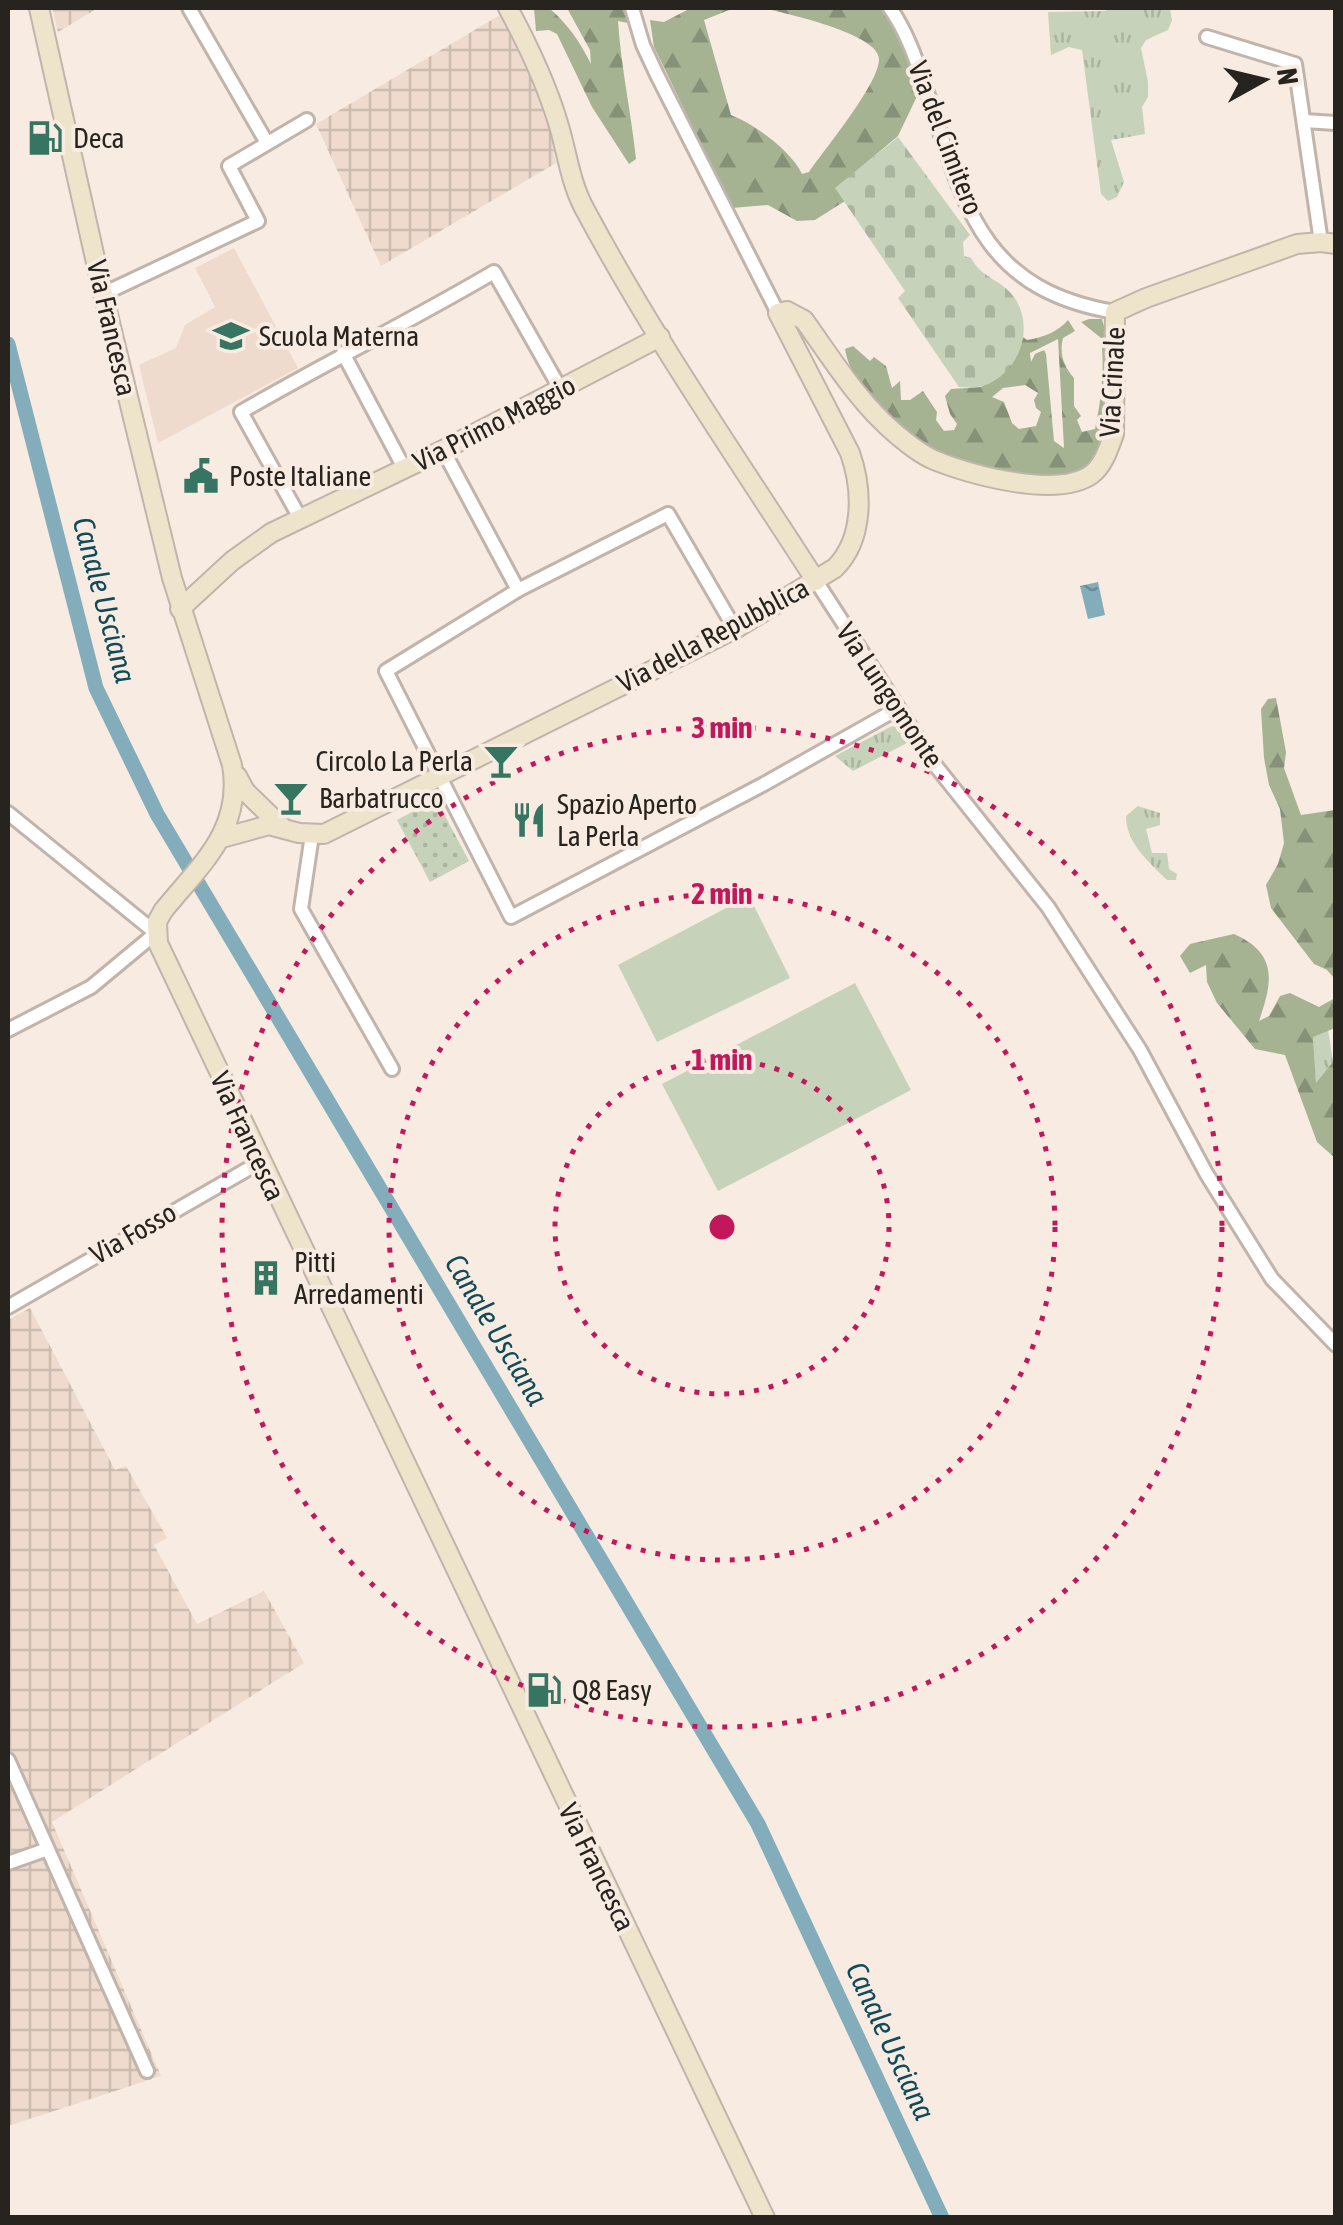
<svg xmlns="http://www.w3.org/2000/svg" width="1343" height="2225" font-family="'Asap Condensed',sans-serif">
	<defs>
		<pattern id="industrial-grid" width="8" height="8" patternUnits="userSpaceOnUse" patternTransform="scale(2.5)"><rect width="8" height="8" fill="#eedbcd"/><path d="M0 4h8M4 0v8" fill="none" stroke="#ccbcb0"/></pattern>
		<pattern id="grass-tufts" width="24" height="20" patternUnits="userSpaceOnUse" patternTransform="scale(2.5)"><rect width="24" height="20" fill="#c6d2b9"/><path d="M3 7l-1-3M5 7V3M7 7l1-3M15 17l-1-3M17 17v-4M19 17l1-3" fill="none" stroke="#aab49f"/></pattern>
		<pattern id="forest-firs" width="22" height="20" patternUnits="userSpaceOnUse" patternTransform="scale(2.5)"><rect width="22" height="20" fill="#a5b393"/><path d="M5 1l3.5 6h-7zM16 11l3.5 6h-7z" fill="#869177"/></pattern>
		<pattern id="cemetery-stones" width="16" height="16" patternUnits="userSpaceOnUse" patternTransform="scale(2.5)"><rect width="16" height="16" fill="#c6d2b9"/><path d="M2 7V4a2 2 0 0 1 4 0v3zM10 15v-3a2 2 0 0 1 4 0v3z" fill="#aab49f"/></pattern>
		<pattern id="park-dots" width="8" height="8" patternUnits="userSpaceOnUse" patternTransform="scale(2.5)"><rect width="8" height="8" fill="#c6d2b9"/><path d="M2 2h.1M6 6h.1" fill="none" stroke="#aab49f" stroke-width="1.8" stroke-linecap="round"/></pattern>
		<pattern id="water-ripples" width="26" height="14" patternUnits="userSpaceOnUse" patternTransform="scale(2.5)"><rect width="26" height="14" fill="#83adba"/><path d="M2 4q2-2 4 0t4 0M15 11q2-2 4 0t4 0" fill="none" stroke="#6b8c97"/></pattern>
	</defs>
	<rect width="100%" height="100%" fill="#f8ebe1"/>
	<g fill="url(#industrial-grid)">
		<polygon points="52,8 98,8 58,32"/>
		<polygon points="500,15 533,81 549,125 556,163 381,266 316,124"/>
		<polygon points="30,1308 115,1470 126,1466 167,1538 154,1545 197,1624 264,1591 304,1663 52,1822 161,2076 8,2126 8,1320"/>
	</g>
	<polygon fill="#eedbcd" points="234,248 298,368 158,443 139,365 176,348 185,325 215,307 195,268"/>
	<g fill="url(#grass-tufts)">
		<polygon points="1107,8 1170,8 1172,20 1168,30 1146,40 1141,48 1148,82 1148,97 1142,107 1145,134 1111,140 1124,182 1117,197 1108,201 1101,194 1082,50 1069,47 1051,55 1048,12 1106,11"/>
		<polygon points="892,726 898,728 907,743 853,771 835,756"/>
		<path d="M1138 806 1160 813V825L1146 829 1152 853H1167L1169 869 1177 874 1176 880H1167C1149 862 1126 843 1126 816Z"/>
		<polygon points="1328,1029 1333,1062 1316,1085 1313,1036"/>
	</g>
	<g fill="url(#forest-firs)" fill-rule="evenodd">
		<path d="M534 8H549C568 24 580 42 591 64L590 50 567 8H624L628 23 618 21C621 67 631 112 636 159L629 164 592 107 557 34 549 30 536 31Z"/>
		<path d="M691 8H734L704 20 731 115C756 125 791 151 802 174L809 172C825 149 878 85 879 60 881 34 784 13 763 8H885L893 19 919 92 898 136 836 188 845 201 815 220 797 221 768 205 732 208 654 47 650 20 664 22Z"/>
		<path d="M1089 319H1102L1109 344 1105 444 1088 469C1012 491 926 460 876 402 860 384 849 372 845 349L853 346 870 361 874 357 886 366 892 388 900 381 901 400H910L923 391 937 412 936 420 944 431 954 430 957 424 950 414 945 396 951 389 981 387 1023 337 1027 340C1042 338 1059 331 1068 320L1075 331 1063 338C1059 354 1064 366 1074 378V406L1081 416 1077 420 1082 432 1095 429C1101 401 1105 367 1101 338L1081 322ZM1058 339 1064 448 1054 441 1046 354 1044 350 1035 354 1031 362 1030 353ZM1025 385 1038 393 1034 400 1036 408 1041 412 1036 426 1019 429 1012 423 1004 402 992 397 1003 388Z"/>
		<polygon points="1276,698 1286,752 1284,768 1301,815 1335,810 1335,979 1327,970 1314,964 1271,908 1266,885 1278,864 1284,843 1280,809 1269,785 1264,758 1261,709 1268,699"/>
		<path d="M1234 934C1279 954 1272 983 1259 1021L1269 1016 1280 996 1290 993 1319 1007 1335 998V1028L1313 1037 1316 1083 1333 1062 1335 1158 1317 1142 1285 1055 1255 1049 1217 1003 1207 982 1206 965 1190 973 1180 956 1190 944Z"/>
	</g>
	<path fill="url(#cemetery-stones)" d="M898 137 970 235 963 242 964 256 971 258C984 281 1002 278 1016 300 1035 332 1017 375 983 386 976 388 967 387 959 387L898 298 905 291 835 188Z"/>
	<polygon fill="url(#park-dots)" points="436,799 469,861 430,882 397,820"/>
	<g fill="#c6d2b9">
		<polygon points="749,896 790,978 657,1042 618,965"/>
		<polygon points="855,983 911,1090 718,1191 662,1084"/>
	</g>
	<polygon fill="url(#water-ripples)" points="1098,582 1105,615 1088,619 1080,586"/>
	<g fill="none" stroke-linecap="round" stroke-linejoin="round">
		<polyline stroke="#83adba" stroke-width="15" points="8,344 96,688 157,814 758,1824 942,2218"/>
		<defs>
			<g id="street">
				<polyline points="189,8 267,143"/>
				<polyline points="632,8 643,45 657,75 778,313"/>
				<path d="M890 8C909 35 918 66 929 98 965 211 985 290 1115 312"/>
				<polyline points="1207,37 1295,64 1321,242"/>
				<polyline points="1304,121 1336,123"/>
				<polyline points="103,294 258,221 229,166 307,120"/>
				<polyline points="343,353 404,468"/>
				<polyline points="443,450 518,590"/>
				<path d="M300 518 241 412C325 363 411 321 494 272L561 390"/>
				<polyline points="816,581 935,765 1048,907 1140,1050 1206,1173 1272,1279 1336,1345"/>
				<polyline points="735,629 668,514 518,590 386,671 511,917 764,784 897,709"/>
				<polyline points="8,813 156,933 91,987 8,1030"/>
				<polyline points="312,835 301,909 392,1069"/>
				<polyline points="8,1307 260,1162"/>
				<polyline points="8,1760 147,2071"/>
				<polyline points="8,1863 45,1850"/>
			</g>
			<g id="secondary">
				<path d="M39 8 103 294 172 578 232 765C243 830 201 864 163 911L157 922 158 943 765 2218"/>
				<path d="M508 8C528 45 547 85 559 126 567 153 570 180 583 206 652 336 737 458 816 581"/>
				<polyline points="180,609 232,561 271,533 443,450 660,337"/>
				<polyline points="237,776 245,791 282,827"/>
				<path d="M222 838 269 825 299 833 324 834 735 629 835 568C864 539 863 490 850 453L778 313 787 311 804 320C832 359 859 403 896 434 908 444 920 454 934 460 970 475 1059 499 1092 474 1104 465 1109 447 1114 434L1115 312 1146 298 1297 244 1321 242 1336 244"/>
			</g>
		</defs>
		<use href="#street" stroke="#c1b4ab" stroke-width="18"/>
		<use href="#secondary" stroke="#c1b4ab" stroke-width="22"/>
		<use href="#street" stroke="#fff" stroke-width="12"/>
		<use href="#secondary" stroke="#ede4cb" stroke-width="18"/>
	</g>
	<g fill="none" stroke="#c2185b" stroke-width="5" stroke-dasharray="5 10">
		<circle cx="722" cy="1227" r="167"/>
		<circle cx="722" cy="1227" r="333"/>
		<circle cx="722" cy="1227" r="500"/>
	</g>
	<defs>
		<symbol id="fuel-bare" viewBox="-9 -9 18 18"><path d="M-5.5-6h7V0h2V4h1.3V-2.5L3-4.5l.8-.8L6-3V5H2.5V1h-1V6h-7ZM-4.2-4.7v3.2H.2V-4.7Z" fill="#357562" stroke="#f8ebe1" stroke-width="2.5" paint-order="stroke"/></symbol>
		<symbol id="school-bare" viewBox="-9 -9 18 18"><path d="M0-5L7-2L0 1L-7-2ZM-4 1L0 2.5L4 1V4Q0 6-4 4Z" fill="#357562" stroke="#f8ebe1" stroke-width="2.5" paint-order="stroke"/></symbol>
		<symbol id="civic-bare" viewBox="-9 -9 18 18"><path d="M-.6-6.5H3V-4.5H.6V-3L4-1V1h2V6H-6V1h2V-1L-.6-3ZM-1.2 2.5V6h2.4V2.5Z" fill="#357562" stroke="#f8ebe1" stroke-width="2.5" paint-order="stroke"/></symbol>
		<symbol id="bar-bare" viewBox="-9 -9 18 18"><path d="M-6-5H6L.8 .8V4.5H3.5V6h-7V4.5H-.8V.8Z" fill="#357562" stroke="#f8ebe1" stroke-width="2.5" paint-order="stroke"/></symbol>
		<symbol id="restaurant-bare" viewBox="-9 -9 18 18"><path d="M-5-6h1v4h1v-4h1v4h1v-4h1v5L-1.5 .5V6h-2V.5L-5-1ZM5-6V6H3V1.5H1.5Q1.5-4 5-6Z" fill="#357562" stroke="#f8ebe1" stroke-width="2.5" paint-order="stroke"/></symbol>
		<symbol id="building-bare" viewBox="-9 -9 18 18"><path d="M-4-6H4V6H1V3H-1V6H-4ZM-2.5-4.3h1.7v1.8h-1.7ZM.8-4.3h1.7v1.8H.8ZM-2.5-1h1.7V.8h-1.7ZM.8-1h1.7V.8H.8Z" fill="#357562" stroke="#f8ebe1" stroke-width="2.5" paint-order="stroke"/></symbol>
	</defs>
	<g fill-rule="evenodd">
		<use href="#fuel-bare" x="20" y="113" width="50" height="50"/>
		<use href="#school-bare" x="206" y="311" width="50" height="50"/>
		<use href="#civic-bare" x="176" y="451" width="50" height="50"/>
		<use href="#bar-bare" x="476" y="736" width="50" height="50"/>
		<use href="#bar-bare" x="266" y="773" width="50" height="50"/>
		<use href="#restaurant-bare" x="504" y="795" width="50" height="50"/>
		<use href="#building-bare" x="241" y="1253" width="50" height="50"/>
		<use href="#fuel-bare" x="519" y="1665" width="50" height="50"/>
	</g>
	<g text-anchor="middle" stroke-width="8" stroke-linejoin="round" paint-order="stroke">
		<g font-size="28" fill="#27231f" stroke="#f8ebe1" text-anchor="start">
			<text x="73" y="148">Deca</text>
			<text x="259" y="346">Scuola Materna</text>
			<text x="229" y="486">Poste Italiane</text>
			<text x="473" y="771" text-anchor="end">Circolo La Perla</text>
			<text x="319" y="808">Barbatrucco</text>
			<text x="557" y="814">Spazio Aperto<tspan x="557" dy="32">La Perla</tspan></text>
			<text x="294" y="1272">Pitti<tspan x="294" dy="32">Arredamenti</tspan></text>
			<text x="572" y="1700">Q8 Easy</text>
		</g>
		<g font-size="28" fill="#27231f" stroke="#f8ebe1">
			<text transform="translate(946 138) rotate(69)" y="10">Via del Cimitero</text>
			<text transform="translate(112 328) rotate(77)" y="10">Via Francesca</text>
			<text transform="translate(1112 382) rotate(-87)" y="10">Via Crinale</text>
			<text transform="translate(494 423) rotate(-27)" y="10">Via Primo Maggio</text>
			<text transform="translate(713 635) rotate(-28)" y="10">Via della Repubblica</text>
			<text transform="translate(890 695) rotate(56)" y="10">Via Lungomonte</text>
			<text transform="translate(248 1136) rotate(65)" y="10">Via Francesca</text>
			<text transform="translate(133 1233) rotate(-30)" y="10">Via Fosso</text>
			<text transform="translate(597 1867) rotate(64)" y="10">Via Francesca</text>
		</g>
		<g font-size="30" font-style="italic" fill="#104b5a" stroke="#f8ebe1">
			<text transform="translate(104 600) rotate(75)" y="10">Canale Usciana</text>
			<text transform="translate(496 1330) rotate(59)" y="10">Canale Usciana</text>
			<text transform="translate(890 2041) rotate(65)" y="10">Canale Usciana</text>
		</g>
	</g>
	<circle cx="722" cy="1227" r="15" fill="#c2185b" stroke="#f8ebe1" stroke-width="5"/>
	<g font-size="30" text-anchor="middle" font-weight="bold" fill="#c2185b" stroke="#f8ebe1" stroke-width="8" stroke-linejoin="round" paint-order="stroke">
		<text x="722" y="738">3 min</text>
		<text x="722" y="904">2 min</text>
		<text x="722" y="1070">1 min</text>
	</g>
	<rect width="1343" height="2225" fill="none" stroke="#27231f" stroke-width="20"/>
	<g transform="translate(1263 80) rotate(82)" stroke="#f8ebe1" stroke-width="8" paint-order="stroke">
	<path d="M0-8L18 38L0 25L-18 38Z" fill="#27231f"/>
	<text y="-15" font-size="28" font-weight="bold" text-anchor="middle" fill="#27231f">N</text>
	</g>
</svg>
